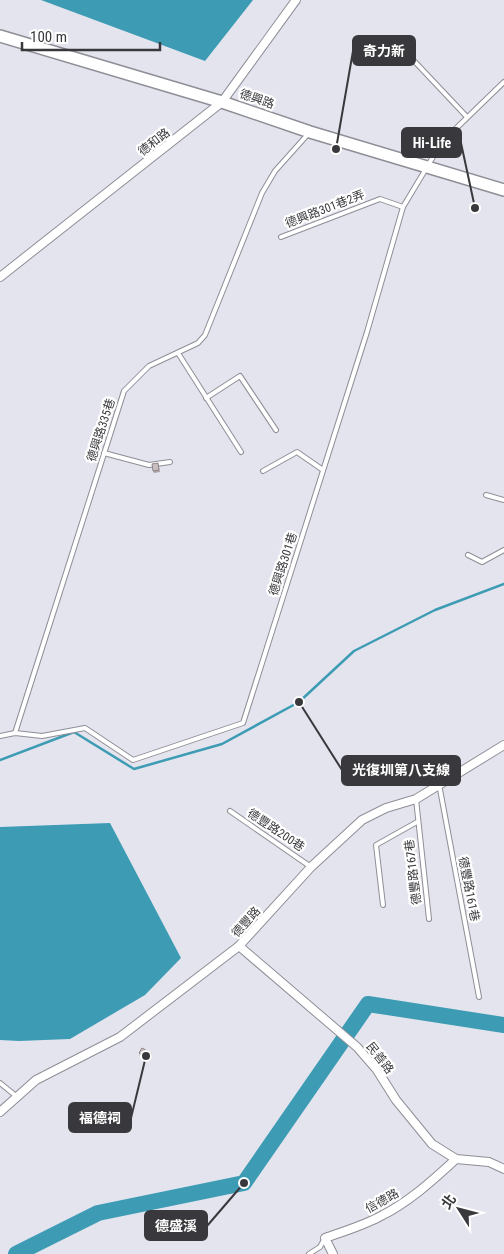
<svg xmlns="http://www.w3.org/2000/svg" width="504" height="1254" font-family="'Roboto Condensed','Noto Sans TC',sans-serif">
	<rect width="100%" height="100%" fill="#e4e4ee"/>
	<g fill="#3d9cb4">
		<polygon points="41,0 253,0 205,61"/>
		<polygon points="110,823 181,958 145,995 70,1039 19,1041 0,1040 0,827"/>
	</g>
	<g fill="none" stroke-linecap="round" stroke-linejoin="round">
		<polyline stroke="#3d9cb4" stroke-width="2.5" points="0,760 74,732 134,769 222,744 299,702 354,651 435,610 504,584"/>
		<polyline stroke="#3d9cb4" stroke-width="16" points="16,1254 98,1213 244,1183 368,1004 504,1025"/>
		<defs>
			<g id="service">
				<polyline points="400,46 467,117"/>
				<polyline points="281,237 380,199 403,207"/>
				<polyline points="178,353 241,452"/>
				<polyline points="206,398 240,376 276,430"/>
				<polyline points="104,453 149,465 170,462"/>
				<polyline points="263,471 297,452 323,470"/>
				<polyline points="486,495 504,500"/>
				<polyline points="468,555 482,562 504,550"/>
				<polyline points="15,733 124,391 149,366 198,343 205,335 262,193 275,171 309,133"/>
				<polyline points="0,736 15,733 42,736 85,728 133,760 243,723 367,332 403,207 442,142 504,82"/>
				<polyline points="439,784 479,997"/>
				<polyline points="416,799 429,919"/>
				<polyline points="230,811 311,867"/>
				<polyline points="383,905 376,845 417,822"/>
				<polyline points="0,1083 16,1096"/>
				<polyline points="309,1254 320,1247 325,1238"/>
			</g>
			<g id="minor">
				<polyline points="0,277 222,102 296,0"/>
				<polyline points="239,946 357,1047 377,1070 396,1100 432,1144 456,1159 489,1162 504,1169"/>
				<polyline points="0,1112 36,1080 120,1037 239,946 311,867 362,820 386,808 416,799 504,745"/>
				<path d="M333 1254 325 1238C342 1232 362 1226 379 1217 408 1203 432 1181 456 1159"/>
			</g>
			<polyline id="secondary" points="0,36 222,102 310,132 504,190"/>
		</defs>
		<use href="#service" stroke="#8e8e97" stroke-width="6"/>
		<use href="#minor" stroke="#8e8e97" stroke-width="10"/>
		<use href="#secondary" stroke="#8e8e97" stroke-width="14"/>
		<use href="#service" stroke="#fff" stroke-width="4"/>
		<use href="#minor" stroke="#fff" stroke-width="8"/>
		<use href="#secondary" stroke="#fff" stroke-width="11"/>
	</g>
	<g fill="#aea3a6">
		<polygon points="158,463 160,472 154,473 153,471"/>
		<polygon points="139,1053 151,1053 152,1056 149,1061 140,1056"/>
	</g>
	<polygon fill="#8d8587" points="151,1053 152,1056 149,1061 148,1059"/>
	<g fill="#cabec1" stroke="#8d8587">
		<polygon points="158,463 159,470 153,471 152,464"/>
		<polygon points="142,1048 151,1053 148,1059 139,1053"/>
	</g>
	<g text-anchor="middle" stroke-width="4.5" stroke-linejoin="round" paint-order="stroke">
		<g font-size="12" fill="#39393d" stroke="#fff">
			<text transform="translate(257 99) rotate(19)" y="4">德興路</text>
			<text transform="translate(154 142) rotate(-38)" y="4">德和路</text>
			<text transform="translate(325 209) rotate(-21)" y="4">德興路301巷2弄</text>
			<text transform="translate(101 430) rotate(-72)" y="4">德興路335巷</text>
			<text transform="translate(283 564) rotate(-72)" y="4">德興路301巷</text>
			<text transform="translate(276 830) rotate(34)" y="4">德豐路200巷</text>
			<text transform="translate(413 872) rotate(-97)" y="4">德豐路167巷</text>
			<text transform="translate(469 889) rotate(79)" y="4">德豐路161巷</text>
			<text transform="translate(246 922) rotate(-48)" y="4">德豐路</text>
			<text transform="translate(380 1058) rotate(52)" y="4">民善路</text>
			<text transform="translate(382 1201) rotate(-29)" y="4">信德路</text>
		</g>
	</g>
	<path fill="none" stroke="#39393d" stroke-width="2" d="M336 149L353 51M475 208L461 143M299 702L342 770M146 1056L131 1118M244 1183L207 1226"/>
	<g fill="#39393d" stroke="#fff" stroke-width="2">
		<circle cx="336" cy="149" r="5"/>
		<circle cx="475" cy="208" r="5"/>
		<circle cx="299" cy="702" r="5"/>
		<circle cx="146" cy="1056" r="5"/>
		<circle cx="244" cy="1183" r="5"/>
	</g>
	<g fill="#39393d" stroke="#39393d" stroke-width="2">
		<rect x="353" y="36" width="62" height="29" rx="5"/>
		<rect x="402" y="128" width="59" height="29" rx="5"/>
		<rect x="342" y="756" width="118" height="29" rx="5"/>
		<rect x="69" y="1103" width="62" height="29" rx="5"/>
		<rect x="145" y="1211" width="62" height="29" rx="5"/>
	</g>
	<g font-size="14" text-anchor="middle" font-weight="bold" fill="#fff">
		<text x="384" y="56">奇力新</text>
		<text x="432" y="148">Hi-Life</text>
		<text x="401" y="775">光復圳第八支線</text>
		<text x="100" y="1123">福德祠</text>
		<text x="176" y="1231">德盛溪</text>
	</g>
	<g transform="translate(459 1209) rotate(306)" stroke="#ffffff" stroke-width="4" paint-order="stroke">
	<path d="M0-4L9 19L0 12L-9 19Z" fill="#39393d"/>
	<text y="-8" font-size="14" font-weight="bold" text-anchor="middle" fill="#39393d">北</text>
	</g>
	<path d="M22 42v8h138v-8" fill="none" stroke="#39393d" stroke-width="2.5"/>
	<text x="30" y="42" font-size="15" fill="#39393d" stroke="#ffffff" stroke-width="4" paint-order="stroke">100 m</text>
</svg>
